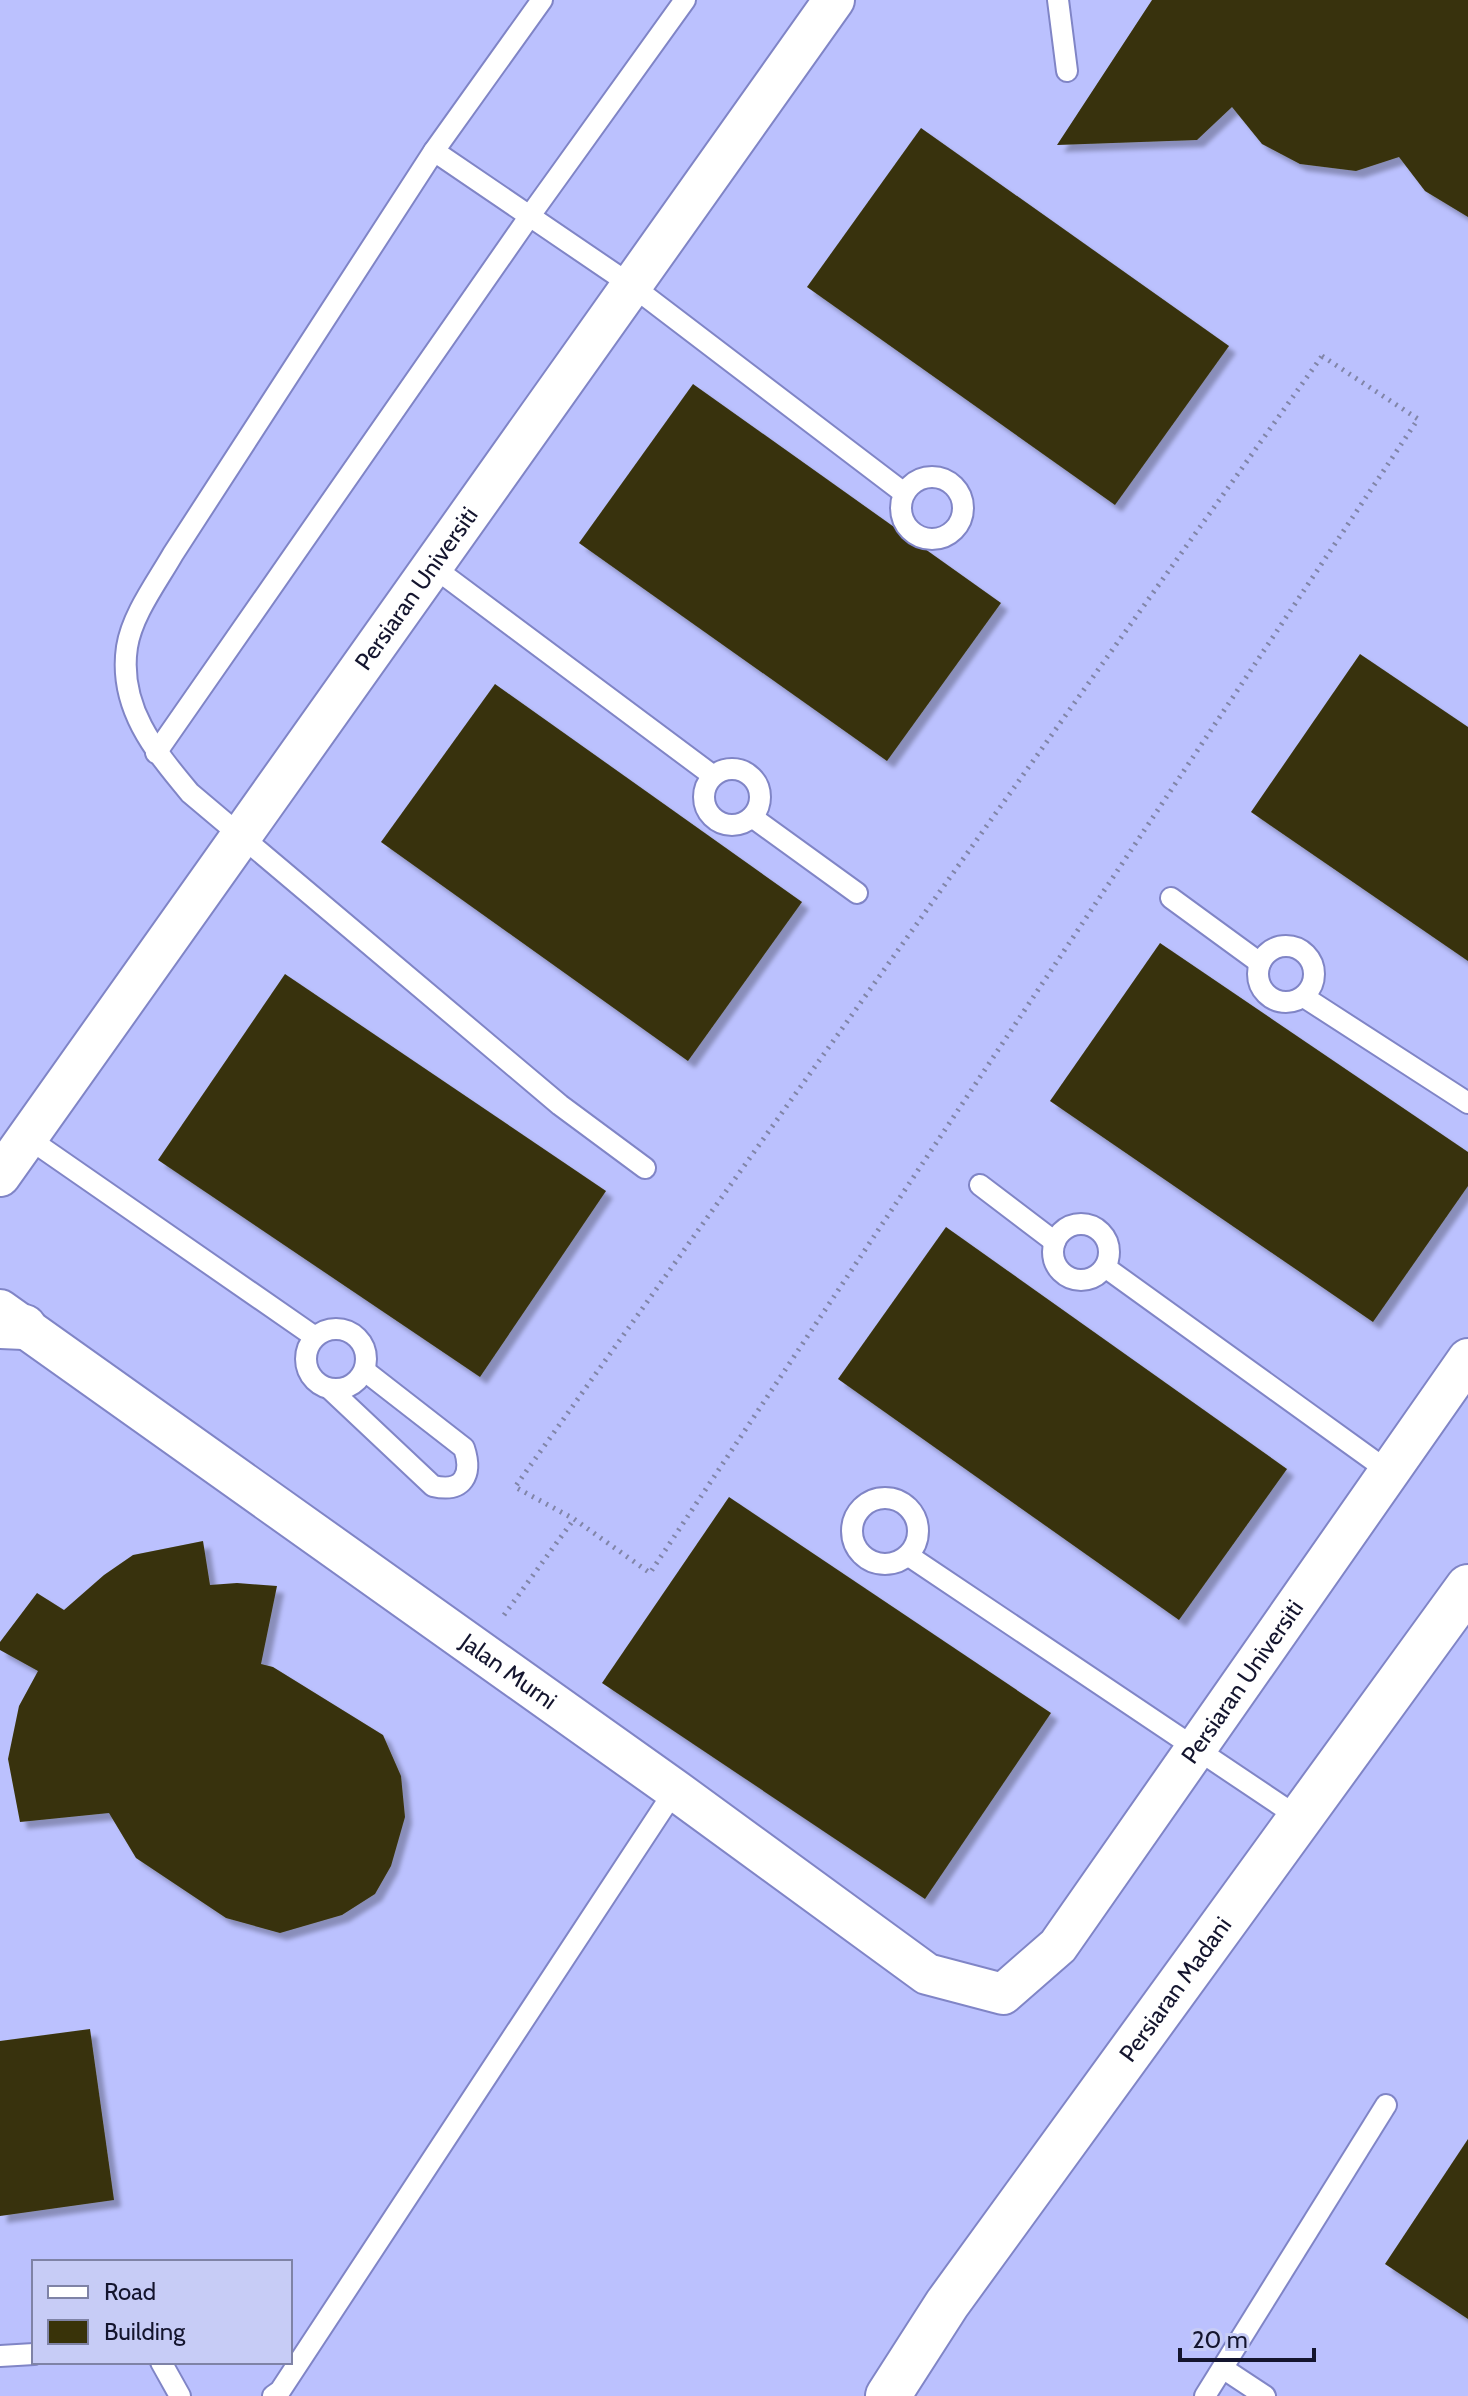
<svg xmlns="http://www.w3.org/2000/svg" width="1468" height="2396" font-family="Cabin,sans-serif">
	<defs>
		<filter id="shadow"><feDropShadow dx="7" dy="7" stdDeviation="2" flood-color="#0004"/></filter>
	</defs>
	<rect width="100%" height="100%" fill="#c7ccf6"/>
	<path fill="#bbc1fe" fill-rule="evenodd" d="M0 0H1468V2396H0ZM34 2262H290V2362H34Z"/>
	<g fill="#393309" filter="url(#shadow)">
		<polygon points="1152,0 1468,0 1468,217 1425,191 1399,157 1356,171 1300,164 1262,144 1232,107 1197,140 1057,145"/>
		<polygon points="921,128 1229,346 1115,505 807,287"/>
		<polygon points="693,384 1001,603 887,761 579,543"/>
		<polygon points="1360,654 1468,727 1468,961 1251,812"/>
		<polygon points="495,684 802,902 688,1061 381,842"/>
		<polygon points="1160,943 1468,1152 1468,1186 1373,1322 1050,1101"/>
		<polygon points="285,974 606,1191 480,1377 158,1160"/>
		<polygon points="946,1227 1287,1469 1179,1620 838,1379"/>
		<polygon points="729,1497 1051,1713 925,1899 602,1683"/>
		<polygon points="203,1541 210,1585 237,1583 277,1586 261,1664 273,1667 383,1735 401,1776 405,1817 391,1866 375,1894 342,1915 280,1933 226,1918 136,1858 109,1813 20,1822 8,1759 19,1706 38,1671 0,1650 0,1642 37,1593 64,1610 104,1575 133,1555"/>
		<polygon points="90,2029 114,2200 0,2216 0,2041"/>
		<polygon points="1468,2139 1468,2319 1385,2264"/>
	</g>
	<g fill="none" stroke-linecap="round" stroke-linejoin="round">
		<defs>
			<g id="service">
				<polyline points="1058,0 1067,71"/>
				<polyline points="434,151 542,0"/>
				<circle cx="932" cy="508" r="31"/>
				<polyline points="432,566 712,775"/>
				<polyline points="156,753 529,217 685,0"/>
				<circle cx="732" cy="797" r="28"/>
				<polyline points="752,817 857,893"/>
				<polyline points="1171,898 1260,963"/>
				<circle cx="1286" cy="974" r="28"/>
				<polyline points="1304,997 1468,1103"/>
				<polyline points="28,1138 315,1337"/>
				<path d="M645 1168 560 1105 190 793C155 751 118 707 127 647 132 615 157 582 173 554L434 151 631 285 904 493"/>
				<polyline points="980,1185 1055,1242"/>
				<circle cx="1081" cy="1252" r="28"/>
				<polyline points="1105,1267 1388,1471"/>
				<circle cx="336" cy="1359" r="30"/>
				<path d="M331 1390 433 1486C463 1493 473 1475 464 1448L365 1371"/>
				<circle cx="885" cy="1531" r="33"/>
				<polyline points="909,1556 1301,1819"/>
				<polyline points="0,2356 34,2354"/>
				<polyline points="161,2362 180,2396"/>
				<polyline points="1224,2369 1265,2396"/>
				<polyline points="273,2396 280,2391 675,1790"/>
				<polyline points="1205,2396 1386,2105"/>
			</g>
			<g id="minor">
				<path id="s1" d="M0 1176 834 0"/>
				<path id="s2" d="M0 1310 675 1790 927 1974 1003 1994 1058 1946 1468 1359"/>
			</g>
			<g id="tertiary">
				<polyline points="0,1326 24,1327"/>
				<path id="s3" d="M888 2396 947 2304 1468 1587"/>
			</g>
		</defs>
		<use href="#service" stroke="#8085c6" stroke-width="24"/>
		<use href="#minor" stroke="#8085c6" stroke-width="44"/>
		<use href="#tertiary" stroke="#8085c6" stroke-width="48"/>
		<g stroke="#8185a8" stroke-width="5" stroke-dasharray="2 6" stroke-linecap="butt">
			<polygon points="1322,356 1418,419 650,1573 574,1519 515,1487"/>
			<polyline points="504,1615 574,1519"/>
		</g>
		<use href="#service" stroke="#fff" stroke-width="20"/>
		<use href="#minor" stroke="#fff" stroke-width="40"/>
		<use href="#tertiary" stroke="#fff" stroke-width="44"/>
	</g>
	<g text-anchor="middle" stroke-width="8" stroke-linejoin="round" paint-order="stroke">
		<g font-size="24" fill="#14152e" stroke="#c7ccf6">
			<text dy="8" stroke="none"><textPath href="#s1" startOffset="720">Persiaran Universiti</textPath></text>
			<text dy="8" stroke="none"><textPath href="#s2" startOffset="624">Jalan Murni</textPath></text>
			<text dy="8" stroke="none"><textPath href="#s2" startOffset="1614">Persiaran Universiti</textPath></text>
			<text dy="8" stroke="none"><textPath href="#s3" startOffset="498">Persiaran Madani</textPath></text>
		</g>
	</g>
	<rect x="32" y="2260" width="260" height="104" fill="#c7ccf6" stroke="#7f83a6" stroke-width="2"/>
	<rect x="48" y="2286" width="40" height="12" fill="#ffffff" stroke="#7f83a6" stroke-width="2"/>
	<text x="104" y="2300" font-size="24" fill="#14152e">Road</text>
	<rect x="48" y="2320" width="40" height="24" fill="#393309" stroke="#7f83a6" stroke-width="2"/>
	<text x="104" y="2340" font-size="24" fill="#14152e">Building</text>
	<path d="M1180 2348v12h134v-12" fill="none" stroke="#14152e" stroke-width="4"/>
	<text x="1192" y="2348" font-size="24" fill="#14152e" stroke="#c7ccf6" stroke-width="6" paint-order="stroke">20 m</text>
</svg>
